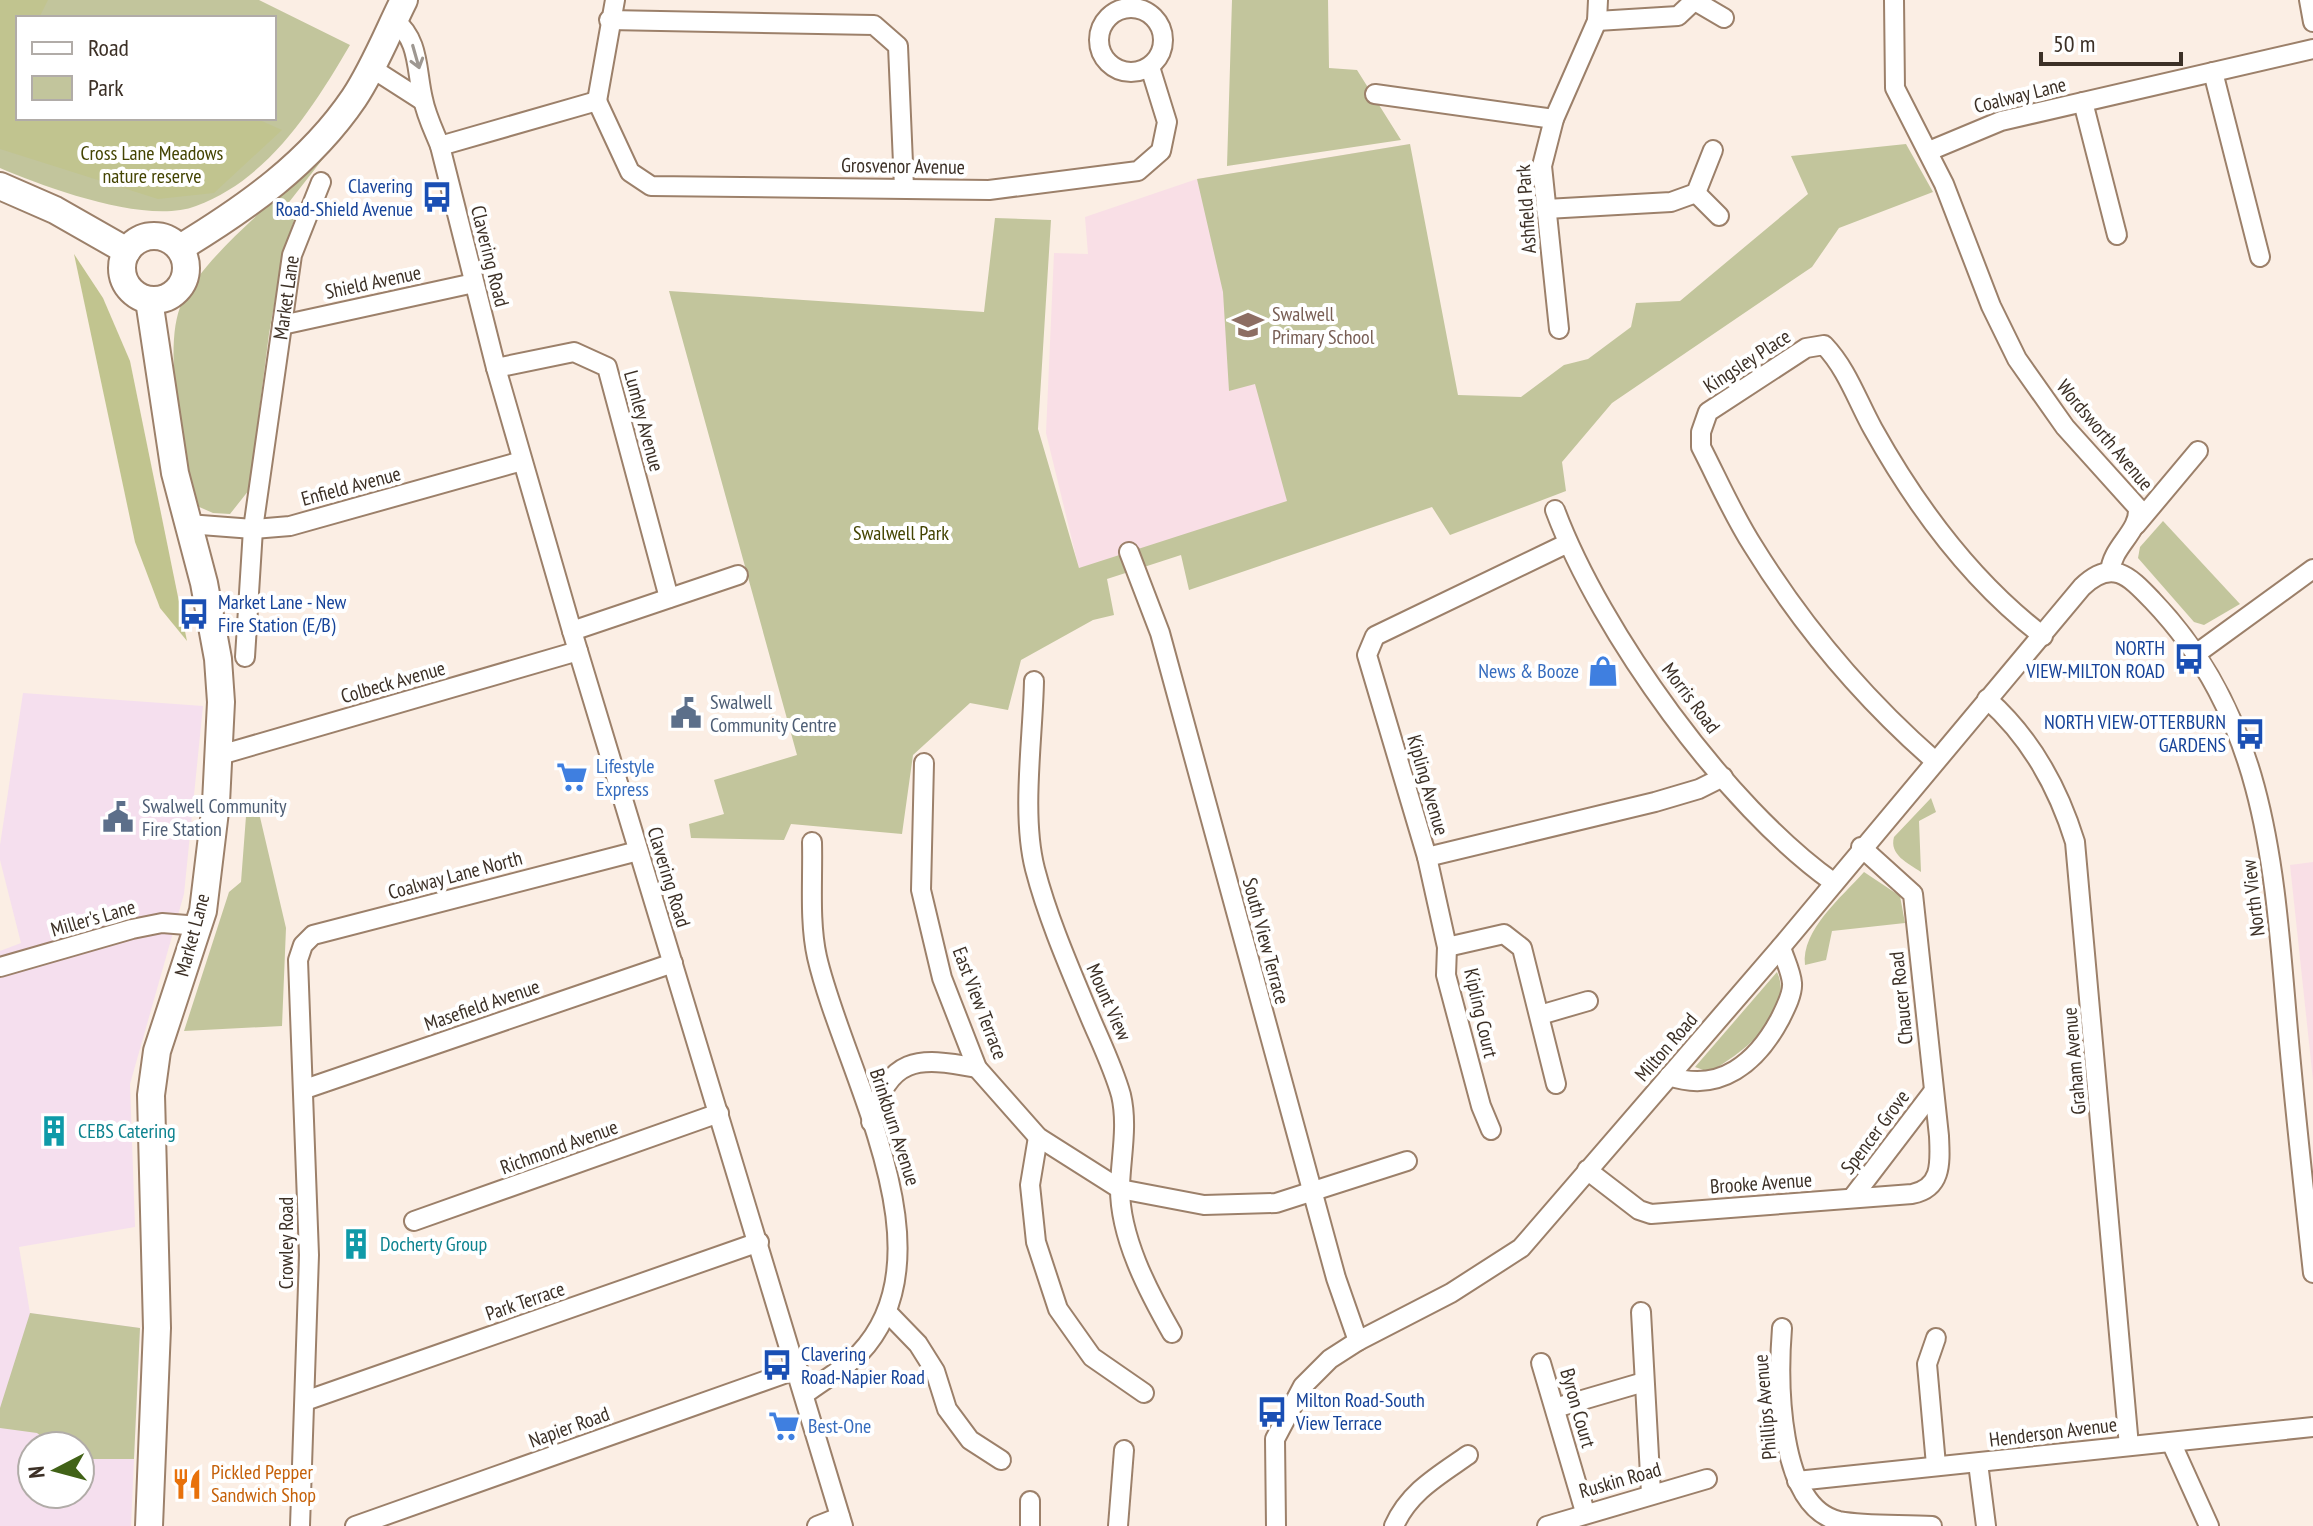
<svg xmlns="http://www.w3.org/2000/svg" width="2313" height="1526" font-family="'PT Sans Narrow',sans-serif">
	<rect width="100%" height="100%" fill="#fbeee4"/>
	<path fill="#f5dfee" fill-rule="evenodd" d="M23 693 203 706 184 894 130 1084 135 1227 19 1247 30 1313 140 1328 131 1526H0V951L21 943 0 860V845ZM32 1446H80V1494H32Z"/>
	<g fill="#f9dfe6">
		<polygon points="1410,144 1394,472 1079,569 1046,433 1054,253 1088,254 1085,217 1197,179"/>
		<polygon points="2313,862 2313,1080 2290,865"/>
	</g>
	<g fill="#c2c59c" fill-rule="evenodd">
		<path d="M0 0H259L350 45C313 108 269 179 196 206 147 225 47 188 0 168ZM18 18H274V118H18Z"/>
		<polygon points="1232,0 1328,0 1329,68 1357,70 1401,140 1227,166"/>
		<polygon points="1410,144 1458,395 1521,397 1564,365 1588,359 1631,327 1636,303 1680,301 1808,194 1791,156 1906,144 1933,192 1839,228 1812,267 1612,403 1562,462 1566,491 1450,535 1432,507 1189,590 1181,555 1107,579 1114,615 1093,620 1021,660 1008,710 970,703 913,755 902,834 791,824 784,840 691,838 689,824 724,814 714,780 797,755 669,291 984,312 995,218 1051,220 1038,429 1079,568 1287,501 1255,384 1229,391 1223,292 1197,179"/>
		<path d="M333 146 286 206 296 215 284 249 269 334 249 490 230 514 213 513 197 506C184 461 161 345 182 303 205 253 292 187 333 146Z"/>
		<polygon points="2163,521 2240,604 2204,625 2194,622 2138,558 2140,547"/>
		<path d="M1931 798 1936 812 1919 821 1921 872C1908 863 1889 855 1894 837Z"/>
		<polygon points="256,800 286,928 282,1026 184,1031 229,892 241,882 247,803"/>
		<path d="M1864 872 1900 896 1905 923 1832 931 1826 960 1805 965C1801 930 1842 897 1864 872Z"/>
		<path d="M1777 972C1796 1014 1740 1055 1709 1072L1695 1067Z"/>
		<polygon points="30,1313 140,1328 134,1459 80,1459 80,1446 53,1446 37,1433 0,1428 0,1408"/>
	</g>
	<g fill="#c1c48f">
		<polygon points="0,0 48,0 39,18 18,18 18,118 255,118 282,130 214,193 158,199 0,149"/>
		<polygon points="74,254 103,298 130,361 187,641 160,608 135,542"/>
	</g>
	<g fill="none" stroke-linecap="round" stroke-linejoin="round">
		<defs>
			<g id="street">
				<path d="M1894 0 1895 88 1944 184 1991 306 2017 359 2065 427 2138 508C2140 532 2112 546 2110 572"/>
				<polyline points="2309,0 2313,22"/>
				<polyline points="1695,1 1724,18"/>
				<circle cx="1131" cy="40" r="32"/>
				<path d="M394 20C420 40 416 70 423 99 426 115 434 131 440 146L496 368 572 631 843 1526"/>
				<polyline points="609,20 874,25 898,46 904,187"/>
				<polyline points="1597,21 1678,16 1695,0"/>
				<polyline points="370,67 423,101"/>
				<polyline points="2213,72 2260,257"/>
				<polyline points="1375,94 1554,119"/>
				<polyline points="597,101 630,172 651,186 989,190 1138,171 1161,151 1167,122 1150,67"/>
				<polyline points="597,101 615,0"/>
				<polyline points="2083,102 2117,235"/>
				<polyline points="440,146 597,101"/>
				<polyline points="1929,151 2001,121 2313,49"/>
				<polyline points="1696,193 1719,216"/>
				<polyline points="1546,209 1671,202 1696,193 1713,150"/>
				<polyline points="282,325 474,283"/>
				<polyline points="1559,329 1542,166 1554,119 1597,21 1598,0"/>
				<polyline points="496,368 574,352 607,367 669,598"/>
				<path d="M1555 510C1601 633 1726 806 1833 882"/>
				<polyline points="188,524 253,529 290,526 522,461"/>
				<polyline points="2136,525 2198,451"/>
				<polyline points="1568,543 1375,636 1367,655 1427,857 1655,802 1699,789 1723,777"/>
				<polyline points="1129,552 1160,633 1336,1278 1358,1341"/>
				<polyline points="572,631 738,575"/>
				<polyline points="2196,654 2313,569"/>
				<path id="s1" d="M245 657 253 529 292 255 321 182"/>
				<path d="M1034 681C1033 737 1021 815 1035 869 1048 919 1070 969 1090 1017 1101 1043 1113 1067 1121 1095 1128 1125 1121 1156 1120 1186 1119 1236 1148 1291 1172 1333"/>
				<path d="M1987 699C2031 738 2058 787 2075 842L2129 1446"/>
				<polyline points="220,755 578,651"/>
				<path d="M1935 761C1863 698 1803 627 1753 546 1733 515 1718 480 1701 447V432L1708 412 1806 348 1824 345C1847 369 1857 400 1873 429 1916 506 1972 582 2043 636"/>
				<polyline points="924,763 921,890 942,978 977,1068 1038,1137 1120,1189 1204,1205 1276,1203 1407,1161"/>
				<polyline points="1427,857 1447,947 1446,975 1481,1106 1491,1130"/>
				<polyline points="1447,947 1504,934 1522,948 1556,1084"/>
				<polyline points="0,967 132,929 162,923 199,926"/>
				<polyline points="1540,1015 1588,1001"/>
				<path d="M1669 1076C1720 1094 1757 1062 1780 1019 1785 1009 1793 994 1792 983 1791 971 1784 958 1781 947"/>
				<polyline points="305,1089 673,963"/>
				<path d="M871 1122C889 1057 916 1056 977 1068"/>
				<polyline points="1038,1137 1030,1185 1036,1242 1058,1309 1092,1357 1144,1393"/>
				<path d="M1587 1170 1639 1210 1651 1214 1912 1194C1943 1188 1940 1161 1939 1136L1913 894 1861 847"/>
				<polyline points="1852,1198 1933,1092"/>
				<polyline points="414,1221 719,1113"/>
				<polyline points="887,1312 918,1344 935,1371 947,1409 970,1440 1001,1460"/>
				<polyline points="1641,1312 1651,1493"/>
				<path d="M1782 1328C1778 1378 1777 1507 1839 1521 1868 1526 1902 1524 1932 1526"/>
				<polyline points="1936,1338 1927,1364 1936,1465"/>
				<polyline points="1541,1363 1585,1512"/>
				<path d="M805 1394C822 1381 844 1369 859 1354 956 1253 843 1071 817 957 809 921 813 879 812 842"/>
				<polyline points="305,1401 759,1242"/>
				<polyline points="1555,1408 1644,1382"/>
				<polyline points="2171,1442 2209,1526"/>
				<polyline points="1978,1463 1986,1526"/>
				<polyline points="1797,1481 2313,1427"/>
				<polyline points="1030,1501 1030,1526"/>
				<polyline points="300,1526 309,1255 298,960 303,945 313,935 638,851"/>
				<polyline points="355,1526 798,1369"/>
				<polyline points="817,1526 840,1517"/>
				<polyline points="1118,1526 1124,1450"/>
				<path d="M1276 1526 1275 1439 1303 1386 1330 1359 1358 1341 1451 1293 1521 1248 1781 947 2082 587C2112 558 2129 576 2152 600 2269 722 2274 872 2288 1031 2295 1111 2304 1192 2313 1273"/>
				<path d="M1394 1526C1409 1492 1438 1476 1468 1455"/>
				<polyline points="1547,1526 1707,1479"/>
			</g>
			<g id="secondary">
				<polyline points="0,186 55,210 127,251"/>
				<circle cx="154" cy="268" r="32"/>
				<path d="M180 248C246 208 310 163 354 98 374 68 388 32 404 0"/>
				<polyline points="149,300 175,473 204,583 218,659 221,702 216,803 203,911 157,1051 151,1095 157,1328 149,1526"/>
			</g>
		</defs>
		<use href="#street" stroke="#9c806a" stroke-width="22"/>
		<use href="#secondary" stroke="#9c806a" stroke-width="30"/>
		<use href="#street" stroke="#fff" stroke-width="18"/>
		<use href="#secondary" stroke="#fff" stroke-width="26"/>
	</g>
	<defs><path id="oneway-shaft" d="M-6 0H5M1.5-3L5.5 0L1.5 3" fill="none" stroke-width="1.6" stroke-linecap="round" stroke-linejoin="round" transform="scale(2)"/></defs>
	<use stroke="#9e9892" href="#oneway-shaft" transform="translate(416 57) rotate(74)"/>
	<defs>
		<symbol id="bus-bare" viewBox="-9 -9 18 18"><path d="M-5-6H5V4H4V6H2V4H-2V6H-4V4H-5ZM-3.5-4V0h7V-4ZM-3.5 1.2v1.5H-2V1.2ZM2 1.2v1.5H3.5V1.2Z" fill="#1a4fb4" stroke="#fff" stroke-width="2.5" paint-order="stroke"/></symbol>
		<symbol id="school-bare" viewBox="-9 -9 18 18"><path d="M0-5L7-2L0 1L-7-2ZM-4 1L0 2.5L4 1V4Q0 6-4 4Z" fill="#8d6e63" stroke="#fff" stroke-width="2.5" paint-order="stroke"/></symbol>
		<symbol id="shop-bare" viewBox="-9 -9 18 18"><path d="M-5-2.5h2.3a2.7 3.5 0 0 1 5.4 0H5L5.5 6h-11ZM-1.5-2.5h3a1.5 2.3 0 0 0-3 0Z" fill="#3f7fe0" stroke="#fff" stroke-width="2.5" paint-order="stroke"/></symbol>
		<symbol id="civic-bare" viewBox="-9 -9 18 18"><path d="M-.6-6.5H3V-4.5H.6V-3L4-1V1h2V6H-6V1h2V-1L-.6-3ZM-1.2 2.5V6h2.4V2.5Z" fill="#5c6f8a" stroke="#fff" stroke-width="2.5" paint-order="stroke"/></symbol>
		<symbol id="supermarket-bare" viewBox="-9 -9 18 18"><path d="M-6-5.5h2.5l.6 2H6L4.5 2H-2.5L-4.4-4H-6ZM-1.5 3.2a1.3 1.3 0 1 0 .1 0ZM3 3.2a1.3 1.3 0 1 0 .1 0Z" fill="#3f7fe0" stroke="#fff" stroke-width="2.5" paint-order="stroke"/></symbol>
		<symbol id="building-bare" viewBox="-9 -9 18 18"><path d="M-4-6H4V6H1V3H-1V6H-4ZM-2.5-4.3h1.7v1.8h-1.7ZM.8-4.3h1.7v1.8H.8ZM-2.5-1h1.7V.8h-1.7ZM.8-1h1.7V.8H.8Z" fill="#0f9aa8" stroke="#fff" stroke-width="2.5" paint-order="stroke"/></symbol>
		<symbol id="restaurant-bare" viewBox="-9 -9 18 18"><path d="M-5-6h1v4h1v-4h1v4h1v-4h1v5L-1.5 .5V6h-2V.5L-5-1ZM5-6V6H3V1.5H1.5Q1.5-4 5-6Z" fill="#e8710a" stroke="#fff" stroke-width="2.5" paint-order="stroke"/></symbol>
	</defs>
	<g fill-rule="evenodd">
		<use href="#bus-bare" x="415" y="175" width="44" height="44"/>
		<use href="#school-bare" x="1226" y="303" width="44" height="44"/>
		<use href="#bus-bare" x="172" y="592" width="44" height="44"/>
		<use href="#bus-bare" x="2167" y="637" width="44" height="44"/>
		<use href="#shop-bare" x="1581" y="649" width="44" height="44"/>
		<use href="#civic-bare" x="664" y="691" width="44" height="44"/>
		<use href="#bus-bare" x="2228" y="712" width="44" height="44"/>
		<use href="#supermarket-bare" x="550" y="755" width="44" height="44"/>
		<use href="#civic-bare" x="96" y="795" width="44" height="44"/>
		<use href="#building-bare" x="32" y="1109" width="44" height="44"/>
		<use href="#building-bare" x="334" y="1222" width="44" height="44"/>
		<use href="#bus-bare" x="755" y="1343" width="44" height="44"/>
		<use href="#bus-bare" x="1250" y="1390" width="44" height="44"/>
		<use href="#supermarket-bare" x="762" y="1404" width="44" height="44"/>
		<use href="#restaurant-bare" x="165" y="1462" width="44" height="44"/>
	</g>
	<g text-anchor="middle" stroke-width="8" stroke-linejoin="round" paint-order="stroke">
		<g font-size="20" fill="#3c3026" stroke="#fff">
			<text transform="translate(2020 95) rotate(-14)" y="7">Coalway Lane</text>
			<text transform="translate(903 166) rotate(1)" y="7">Grosvenor Avenue</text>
			<text transform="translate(1526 209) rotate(-94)" y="7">Ashfield Park</text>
			<text transform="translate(490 256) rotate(76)" y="7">Clavering Road</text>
			<text transform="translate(373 282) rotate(-12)" y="7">Shield Avenue</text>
			<text dy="7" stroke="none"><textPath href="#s1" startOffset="362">Market Lane</textPath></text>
			<text transform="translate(1747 361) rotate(-33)" y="7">Kingsley Place</text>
			<text transform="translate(644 421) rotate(75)" y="7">Lumley Avenue</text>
			<text transform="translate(2105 435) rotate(50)" y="7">Wordsworth Avenue</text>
			<text transform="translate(351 486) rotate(-15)" y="7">Enfield Avenue</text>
			<text transform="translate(393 682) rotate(-16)" y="7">Colbeck Avenue</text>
			<text transform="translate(1691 698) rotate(53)" y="7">Morris Road</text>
			<text transform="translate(1428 785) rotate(74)" y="7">Kipling Avenue</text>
			<text transform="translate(455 875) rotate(-15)" y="7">Coalway Lane North</text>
			<text transform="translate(669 877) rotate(73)" y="7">Clavering Road</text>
			<text transform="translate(2253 898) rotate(-97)" y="7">North View</text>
			<text transform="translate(93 918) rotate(-16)" y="7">Miller's Lane</text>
			<text transform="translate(192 935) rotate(-75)" y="7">Market Lane</text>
			<text transform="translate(1266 941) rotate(75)" y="7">South View Terrace</text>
			<text transform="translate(1901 998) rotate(-96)" y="7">Chaucer Road</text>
			<text transform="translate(1109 1002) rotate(66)" y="7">Mount View</text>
			<text transform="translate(980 1003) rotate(69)" y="7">East View Terrace</text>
			<text transform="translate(482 1005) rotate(-19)" y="7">Masefield Avenue</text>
			<text transform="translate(1481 1013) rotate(77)" y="7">Kipling Court</text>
			<text transform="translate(1666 1047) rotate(-49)" y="7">Milton Road</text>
			<text transform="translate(2074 1061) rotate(-95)" y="7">Graham Avenue</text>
			<text transform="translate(895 1127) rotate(72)" y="7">Brinkburn Avenue</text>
			<text transform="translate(1875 1132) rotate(-53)" y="7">Spencer Grove</text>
			<text transform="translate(559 1147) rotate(-20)" y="7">Richmond Avenue</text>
			<text transform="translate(1761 1183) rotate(-4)" y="7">Brooke Avenue</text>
			<text transform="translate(286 1243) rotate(-90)" y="7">Crowley Road</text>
			<text transform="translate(525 1301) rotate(-19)" y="7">Park Terrace</text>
			<text transform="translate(1765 1407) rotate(-95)" y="7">Phillips Avenue</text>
			<text transform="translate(1578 1408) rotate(74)" y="7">Byron Court</text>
			<text transform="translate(569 1427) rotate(-20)" y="7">Napier Road</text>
			<text transform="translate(2053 1432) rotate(-7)" y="7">Henderson Avenue</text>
			<text transform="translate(1620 1480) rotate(-16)" y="7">Ruskin Road</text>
		</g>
		<g font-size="20" fill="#444402" stroke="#fff">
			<text x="152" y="160">Cross Lane Meadows<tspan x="152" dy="23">nature reserve</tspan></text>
			<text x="901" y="540">Swalwell Park</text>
		</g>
		<g font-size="20" fill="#164399" stroke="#fff" text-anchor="end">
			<text x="413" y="193">Clavering<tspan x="413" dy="23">Road-Shield Avenue</tspan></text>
			<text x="218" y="609" text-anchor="start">Market Lane - New<tspan x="218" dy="23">Fire Station (E/B)</tspan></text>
			<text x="2165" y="655">NORTH<tspan x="2165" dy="23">VIEW-MILTON ROAD</tspan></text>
			<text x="2226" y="729">NORTH VIEW-OTTERBURN<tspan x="2226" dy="23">GARDENS</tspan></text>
			<text x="801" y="1361" text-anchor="start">Clavering<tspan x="801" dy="23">Road-Napier Road</tspan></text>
			<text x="1296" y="1407" text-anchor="start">Milton Road-South<tspan x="1296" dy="23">View Terrace</tspan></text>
		</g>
		<g font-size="20" fill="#785e54" stroke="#fff" text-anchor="start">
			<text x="1272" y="321">Swalwell<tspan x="1272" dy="23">Primary School</tspan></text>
		</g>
		<g font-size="20" fill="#366cbe" stroke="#fff" text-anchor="start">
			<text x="1579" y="678" text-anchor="end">News &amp; Booze</text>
			<text x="596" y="773">Lifestyle<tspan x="596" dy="23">Express</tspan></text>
			<text x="808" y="1433">Best-One</text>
		</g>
		<g font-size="20" fill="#4e5e75" stroke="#fff" text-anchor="start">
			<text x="710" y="709">Swalwell<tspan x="710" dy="23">Community Centre</tspan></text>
			<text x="142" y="813">Swalwell Community<tspan x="142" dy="23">Fire Station</tspan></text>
		</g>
		<g font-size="20" fill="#0d838f" stroke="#fff" text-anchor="start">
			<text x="78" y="1138">CEBS Catering</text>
			<text x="380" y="1251">Docherty Group</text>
		</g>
		<g font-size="20" fill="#c56008" stroke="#fff" text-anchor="start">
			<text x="211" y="1479">Pickled Pepper<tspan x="211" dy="23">Sandwich Shop</tspan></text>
		</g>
	</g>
	<rect x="16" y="16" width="260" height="104" fill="#ffffff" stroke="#b1aca8" stroke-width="2"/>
	<rect x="32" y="42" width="40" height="12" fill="#ffffff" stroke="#b1aca8" stroke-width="2"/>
	<text x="88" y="56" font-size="24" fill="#3c3026">Road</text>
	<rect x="32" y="76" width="40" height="24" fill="#c2c59c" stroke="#b1aca8" stroke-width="2"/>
	<text x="88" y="96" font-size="24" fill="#3c3026">Park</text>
	<g transform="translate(56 1470) rotate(264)"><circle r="38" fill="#ffffff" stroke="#b1aca8" stroke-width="2"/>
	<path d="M0-6L14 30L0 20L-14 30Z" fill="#416217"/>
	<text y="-12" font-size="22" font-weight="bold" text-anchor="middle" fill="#3c3026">N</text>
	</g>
	<path d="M2041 52v12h140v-12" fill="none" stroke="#3c3026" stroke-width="4"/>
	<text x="2053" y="52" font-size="24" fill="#3c3026" stroke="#ffffff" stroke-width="6" paint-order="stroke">50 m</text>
</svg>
